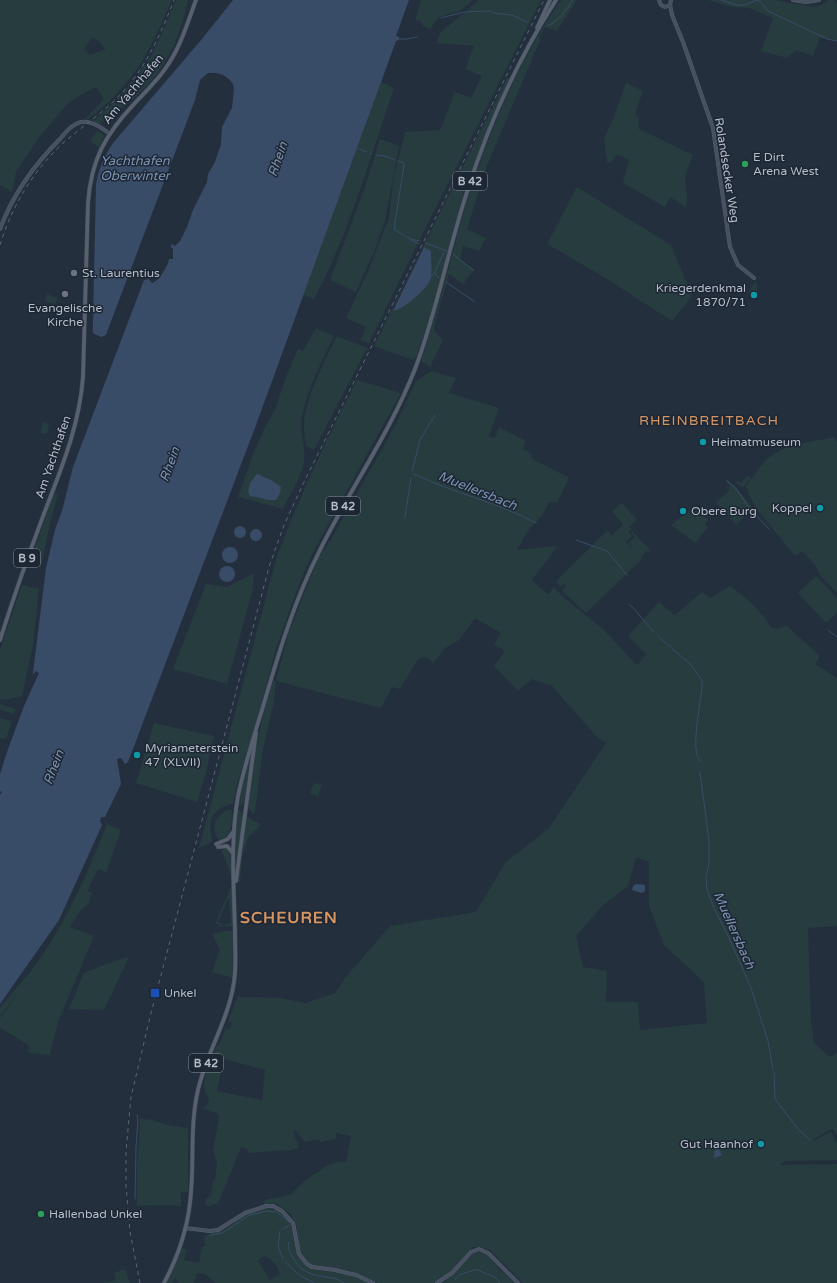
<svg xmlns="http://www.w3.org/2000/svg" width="837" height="1283" font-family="'Varela Round',sans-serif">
	<rect width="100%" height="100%" fill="#242f3e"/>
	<g fill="#263c3f" fill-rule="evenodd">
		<path d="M0 0H172C158 32 145 63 121 89 111 101 99 110 87 120L86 118 104 99 96 87 69 102 40 136 16 172 12 192 0 185ZM92 38 98 40 105 49V50L100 51 90 55 84 49Z"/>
		<path d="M176 0H188C179 41 166 70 134 98 124 108 111 116 99 124L92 122C116 102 136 81 152 54 161 37 168 18 176 0Z"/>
		<polygon points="421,0 473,0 460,11 439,17 430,29 423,26 420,21 415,20"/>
		<polygon points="479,0 541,0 416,247 369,343 361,340 366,327 346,318 369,269 389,218 393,181 405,132 440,130 455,92 471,98 482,76 465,69 474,46 436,43 441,32"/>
		<path d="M561 0H577L557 31 545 27 539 39 541 40 536 50 486 168 467 229 486 238 479 251 463 246 460 259 474 269 463 284 449 274 434 326 435 332 443 340 430 367 421 361C430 331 440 301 448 271 458 232 468 192 483 154 503 100 528 47 561 0Z"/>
		<polygon points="708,0 774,0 814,7 825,3 829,0 835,0 837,4 837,41 820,37 813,56 796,50 787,58 761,51 773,18 749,8 733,7"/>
		<path d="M507 78 510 79 488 126 464 190 434 305 417 355 413 360 374 346ZM422 250 431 251C431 260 433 272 430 279 426 290 404 308 393 311V309Z"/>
		<path d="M381 82 394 88C370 158 349 234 314 299L303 295Z"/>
		<polygon points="626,83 643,91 635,114 638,116 639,129 693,155 685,175 687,198 686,208 670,197 665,207 623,183 629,160 617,154 611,163 607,162 604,139 615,114"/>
		<polygon points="97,131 100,132 104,136 99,148 90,141"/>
		<polygon points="380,139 399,146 385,221 373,254 356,292 330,280 364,190"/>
		<polygon points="577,187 671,245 692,296 672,321 604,277 547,244"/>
		<polygon points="755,282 756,282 758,298 756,299 748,293"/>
		<polygon points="47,294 57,298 56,304 45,301"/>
		<path d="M316 328 334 336C322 361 308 388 302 416 299 431 306 446 304 461 303 474 289 496 283 509L238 497 253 454 265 427 275 410 286 377 298 349 303 351Z"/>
		<path d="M337 336 367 348 314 450 306 446C305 440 304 433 304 427 304 400 325 360 337 336Z"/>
		<path d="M431 371 456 378 449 393 499 408 489 436 495 438 499 427 526 441 523 449 532 454 531 458 569 478 557 503 549 502 542 516 529 529 517 550 555 546 557 547 532 580 548 595 554 587 562 596 604 630 637 665 646 654 628 636 659 602 675 615 702 592 710 598 730 586C749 599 758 608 771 627L778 629 786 625 820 656 815 664 837 678V926L808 928 811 1020 814 1043 830 1057 837 1053V1136L834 1130 831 1129 815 1138 813 1141 831 1132 837 1143V1160L784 1161 780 1165 837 1164V1283H523L490 1250 481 1247H473L450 1272 434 1283H378L354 1272 341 1269 311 1266 303 1258 300 1252 296 1224 291 1214 277 1204 271 1203 265 1204 264 1200 290 1195 307 1179 326 1166 336 1162H346L351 1136 336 1133V1139L320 1142 319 1139 305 1142 296 1131H293L299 1148 292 1150 247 1153 248 1149 241 1147 218 1204H215L210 1206 205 1205V1200L211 1196 213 1181 215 1179 217 1163 213 1151 219 1118 218 1114 203 1108C216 1099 204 1097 204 1086 203 1079 213 1055 216 1047L220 1043 226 1028 230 1030 232 1023 228 1021 238 996 241 997 280 998 306 1003 335 993 345 978 390 926 476 912 505 863 549 828 606 743 597 737 552 686 532 679 518 691 494 666 505 651 494 644 501 633 475 618 459 640 445 648 433 663 426 657 418 659 400 689 392 687 381 708 276 681 274 702 263 749 255 812 253 814 249 809 248 801C254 760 260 720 273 681H276L289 632 318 559 333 536 385 444 398 420 416 381ZM636 857 649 862V906L664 945 704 982 707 1023 640 1030 638 1002H606L607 971 583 967 576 936 602 906 628 886ZM224 1059 265 1070 262 1100 217 1091Z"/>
		<path d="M357 380 401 393 311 556 294 598 276 649 257 719 237 784 233 804C222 805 211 813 210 825 210 831 212 836 212 842L199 848 277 556C300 496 327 437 357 380Z"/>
		<polygon points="43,422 49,424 47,434 40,433"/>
		<path d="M835 437 837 442V593L820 575 816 566 802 551 795 556 757 509 752 501 746 486C753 477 759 467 767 459 784 443 813 442 835 437Z"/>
		<polygon points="747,476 751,478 743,487 735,483 738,481 741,483"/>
		<polygon points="727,480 735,486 754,510 749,512 736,525 716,502 729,491 729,486 726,481"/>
		<polygon points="54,493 58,494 50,523 41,567 29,565"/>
		<polygon points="622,503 637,520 629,527 631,530 628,532 632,536 626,542 639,556 628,543 635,537 631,533 632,531 650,550 648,552 647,551 641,557 642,559 586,613 562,591 566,586 564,584 560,587 556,581 607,531 612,535 623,525 612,511"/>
		<polygon points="692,508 695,512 699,508 704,516 709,520 705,524 708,527 695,543 671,525"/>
		<polygon points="254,573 252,592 227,684 173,669 206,584 227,587"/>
		<polygon points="816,576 837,598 837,613 826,623 798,593"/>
		<polygon points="22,585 39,589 33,645 22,696 5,700 0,699 0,650"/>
		<polygon points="0,704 16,709 14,714 0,710"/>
		<polygon points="0,718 12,721 6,739 0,738"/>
		<polygon points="154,723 214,736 206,772 197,802 136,783"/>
		<polygon points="253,748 244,802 242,805 239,805 243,780"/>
		<polygon points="314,783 322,785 318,796 310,793"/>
		<path d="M227 810H232C231 824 234 834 220 840L218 839C211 827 215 817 227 810Z"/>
		<polygon points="238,810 242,812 243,818 236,864 236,830"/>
		<polygon points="248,817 260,824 260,826 248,837 242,857 240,881 238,881 246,818"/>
		<path d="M107 824 121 830 106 872 98 869 87 891 92 893 89 903 80 911 70 927 94 936 58 1022 50 1055 30 1053 28 1051 29 1048 27 1044 0 1028V1018L20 990 0 1016V1008C12 992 27 977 39 960 68 919 88 871 107 824Z"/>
		<path d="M223 848H226L230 853 233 881V926L219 927V924H216V922L232 885 230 872 222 852ZM228 899H229L231 923 223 926 218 922Z"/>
		<polygon points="226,931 233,931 233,978 212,972 220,949 212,934"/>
		<polygon points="129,957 104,1010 69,1009 84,973 106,964"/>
		<polygon points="138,1118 148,1120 149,1119 168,1125 188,1128 188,1192 181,1192 181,1206 163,1205 137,1206 137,1166 140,1121"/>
		<path d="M265 1208C272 1208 277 1209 282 1214 298 1226 290 1246 302 1261 312 1274 331 1270 345 1274 353 1276 361 1279 368 1283H216L205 1274 197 1273 194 1283H179L175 1278 172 1283H167L182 1248 187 1250 184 1260 199 1263 202 1247 205 1246 204 1239C208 1232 216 1233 223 1230 231 1226 237 1220 244 1215 250 1212 259 1210 265 1208ZM264 1256C272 1258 278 1267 280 1274L270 1280 258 1261Z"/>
		<polygon points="478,1252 486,1254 500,1270 515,1283 443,1283 450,1277 473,1253"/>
		<polygon points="125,1269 130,1283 104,1283 116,1280 114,1273"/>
	</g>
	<g fill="#394c67">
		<path d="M233 0H409L396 36 399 37V40L396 41 256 425 128 762 125 764 121 758 117 759 121 784 105 817H101L100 821 102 825 59 920 0 1004V795L2 792 0 791V774L8 749 24 706 39 673 36 671 34 674 33 673 46 568 55 530 62 511 73 467 144 280 149 279 152 283C159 281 168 266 169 259H173V249L171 247V244L175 246 180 241 187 227 193 210 207 182 208 174 215 162 221 144 222 127 232 108 234 90 233 84 230 80 223 75 216 73H208L200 80 195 100 110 324 106 335 101 337 93 333V321L96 184C99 169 104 156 113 143L202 39Z"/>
		<path d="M424 247 431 251C431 260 433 272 430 280 427 289 403 310 393 311Z"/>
		<polygon points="257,474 271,480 281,487 280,493 276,500 269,500 250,496 248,491 250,483"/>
		<circle cx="240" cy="532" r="6"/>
		<circle cx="256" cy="535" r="6"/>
		<circle cx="230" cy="555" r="8"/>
		<circle cx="227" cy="574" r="8"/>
		<polygon points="636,884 645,885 645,891 642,893 632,890 633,886"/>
		<polygon points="717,1146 722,1155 714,1158 715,1147"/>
	</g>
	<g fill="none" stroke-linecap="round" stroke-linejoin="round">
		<g stroke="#394c67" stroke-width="1">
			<polyline points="721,0 737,5 744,5 757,0 761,2 768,11 827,39 837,41"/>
			<polyline points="441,18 464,12 490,11 493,13 512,15 527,22"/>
			<path d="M547 26C559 22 566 10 573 0"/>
			<polyline points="398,39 407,39 417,37"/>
			<polyline points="356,148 367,152"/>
			<polyline points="370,153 372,154"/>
			<polyline points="376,155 385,156 395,160"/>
			<polyline points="397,161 403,162 404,165 394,229 410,239 420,241"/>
			<polyline points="411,240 419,244"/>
			<polyline points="425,243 447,251"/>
			<polyline points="453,254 474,271"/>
			<polyline points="435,273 436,275 439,278"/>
			<polyline points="431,277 435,272 444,252"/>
			<polyline points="446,282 475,302"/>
			<polyline points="412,471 420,440 435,415"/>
			<path d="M414 474C453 493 497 502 536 523"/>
			<polyline points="727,480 737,490 750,509 769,529"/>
			<polyline points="405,517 411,478"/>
			<polyline points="576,540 607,551 627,575"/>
			<path d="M629 604C638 612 645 623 654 632"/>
			<polyline points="828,630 837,637"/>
			<path d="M659 637 691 665 702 680C703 698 688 752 701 762"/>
			<polyline points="700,772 709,841 709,864 706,877 707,890 715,910 730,940 751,988 768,1041 773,1069"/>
			<polyline points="774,1073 775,1099 798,1129 810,1140"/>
			<polyline points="135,1199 136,1147 138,1121 137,1115"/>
			<polyline points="283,1229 290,1225"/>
			<polyline points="280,1231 278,1246 283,1259"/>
			<polyline points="210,1235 222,1233 250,1215 267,1211 277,1212 289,1222"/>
			<path d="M289 1242 288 1248C297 1268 304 1274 326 1277 333 1278 338 1279 344 1283"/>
			<polyline points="285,1262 299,1275 314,1283"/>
			<polyline points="455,1280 459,1275 474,1270 478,1270 496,1278 500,1283"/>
		</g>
		<defs>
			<g id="secondary">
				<polyline points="659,0 661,5 665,7 670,5 671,0"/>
				<polyline points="793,0 806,2 819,0"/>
				<polyline points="670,5 672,15 683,42 713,128 730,247 738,265 754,278"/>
				<path d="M0 229C13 194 34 165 60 139 66 132 72 124 81 122 91 120 102 128 110 134"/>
				<polyline points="185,1228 210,1231 218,1230 245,1213 266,1206 273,1206 282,1211 293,1223 299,1254 307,1264 312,1267 335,1270 356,1275 373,1283"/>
				<polyline points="437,1283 452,1273 471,1252 479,1249 488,1253 518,1283"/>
			</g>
			<g id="primary">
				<polyline points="537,28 550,0"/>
				<path d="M0 640C13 599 27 559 42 519 60 471 79 429 83 377L88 203C91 160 105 135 134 104 145 92 156 82 165 69 180 49 187 24 196 0"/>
				<polyline points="216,844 228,839 233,832"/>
				<polyline points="218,847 227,846 233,853"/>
				<polyline points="236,881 256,733"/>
				<path d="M164 1283C179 1255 189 1224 191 1192 194 1158 190 1124 198 1090 207 1050 232 1015 235 973 236 960 235 946 235 932 234 887 230 841 238 796 244 767 253 739 262 710 278 655 294 601 320 550 350 489 390 433 415 369 437 311 448 250 467 192 488 125 518 59 556 0"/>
			</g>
		</defs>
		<use href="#secondary" stroke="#565f6c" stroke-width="4"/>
		<use href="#primary" stroke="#414a57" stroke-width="4.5"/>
		<use href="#secondary" stroke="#465061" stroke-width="3"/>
		<use href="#primary" stroke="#56606e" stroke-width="3.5"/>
		<g stroke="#5a6575" stroke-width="1" stroke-dasharray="4 4" stroke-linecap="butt">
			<path d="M0 245C12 206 33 171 63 143 83 126 105 111 123 92 147 65 161 33 174 0"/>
			<polyline points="140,1283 130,1232 126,1186 126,1151 131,1097 151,1013 269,567 284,525 304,482 544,0"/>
		</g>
	</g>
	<g fill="#2e9e5b" stroke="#1d2633" stroke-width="1.5">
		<circle cx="745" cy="164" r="4"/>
		<circle cx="41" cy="1214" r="4"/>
	</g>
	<g fill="#6b7280" stroke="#1d2633" stroke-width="1.5">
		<circle cx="74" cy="273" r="4"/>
		<circle cx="65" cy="294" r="4"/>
	</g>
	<g fill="#0f9aa8" stroke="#1d2633" stroke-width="1.5">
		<circle cx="754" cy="295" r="4"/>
		<circle cx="703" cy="442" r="4"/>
		<circle cx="820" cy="508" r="4"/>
		<circle cx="683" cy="511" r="4"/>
		<circle cx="137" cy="755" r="4"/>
		<circle cx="761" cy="1144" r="4"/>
	</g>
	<rect fill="#1a4fb4" stroke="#1d2633" stroke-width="1.5" x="150" y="988" width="10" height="10" rx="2"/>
	<g text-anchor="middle" stroke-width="3" stroke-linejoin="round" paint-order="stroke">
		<g fill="#1d2633" stroke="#878f9c" stroke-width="1">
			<rect x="453" y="172" width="34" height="18" rx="3"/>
			<rect x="326" y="497" width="34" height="18" rx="3"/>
			<rect x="14" y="549" width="26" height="18" rx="3"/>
			<rect x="189" y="1054" width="34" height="18" rx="3"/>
		</g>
		<g font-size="11" font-weight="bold" fill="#b4bcc9">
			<text x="470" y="185">B 42</text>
			<text x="343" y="510">B 42</text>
			<text x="27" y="562">B 9</text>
			<text x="206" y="1067">B 42</text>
		</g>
		<g font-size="12" fill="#b4bcc9" stroke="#1d2633">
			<text transform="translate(133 89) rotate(-50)" y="4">Am Yachthafen</text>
			<text transform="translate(727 170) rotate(81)" y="4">Rolandsecker Weg</text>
			<text transform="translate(53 457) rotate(-71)" y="4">Am Yachthafen</text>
		</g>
		<g font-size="12" fill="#b4bcc9" stroke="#1d2633" text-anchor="start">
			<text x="753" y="161">E Dirt<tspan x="753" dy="14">Arena West</tspan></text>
			<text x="82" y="277">St. Laurentius</text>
			<text x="746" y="292" text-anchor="end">Kriegerdenkmal<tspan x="746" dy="14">1870/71</tspan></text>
			<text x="65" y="312" text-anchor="middle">Evangelische<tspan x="65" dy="14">Kirche</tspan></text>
			<text x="711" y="446">Heimatmuseum</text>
			<text x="812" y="512" text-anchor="end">Koppel</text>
			<text x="691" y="515">Obere Burg</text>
			<text x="145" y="752">Myriameterstein<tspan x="145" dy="14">47 (XLVII)</tspan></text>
			<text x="164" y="997">Unkel</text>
			<text x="753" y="1148" text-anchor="end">Gut Haanhof</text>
			<text x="49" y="1218">Hallenbad Unkel</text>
		</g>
		<g font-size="13" font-style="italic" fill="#7c92b1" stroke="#1d2633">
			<text transform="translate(277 159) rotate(-71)" y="5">Rhein</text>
			<text x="135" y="165">Yachthafen<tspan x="135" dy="15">Oberwinter</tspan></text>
			<text transform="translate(169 464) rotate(-70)" y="5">Rhein</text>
			<text transform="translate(478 490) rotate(22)" y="5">Muellersbach</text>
			<text transform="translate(53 767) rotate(-69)" y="5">Rhein</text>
			<text transform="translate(735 930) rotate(66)" y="5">Muellersbach</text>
		</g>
		<g font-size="14" letter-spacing="1" fill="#d59563" stroke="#1d2633">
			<text x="709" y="425">RHEINBREITBACH</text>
		</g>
		<g font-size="16" font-weight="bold" letter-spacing="1" fill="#d59563" stroke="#1d2633">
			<text x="289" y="923">SCHEUREN</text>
		</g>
	</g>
</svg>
